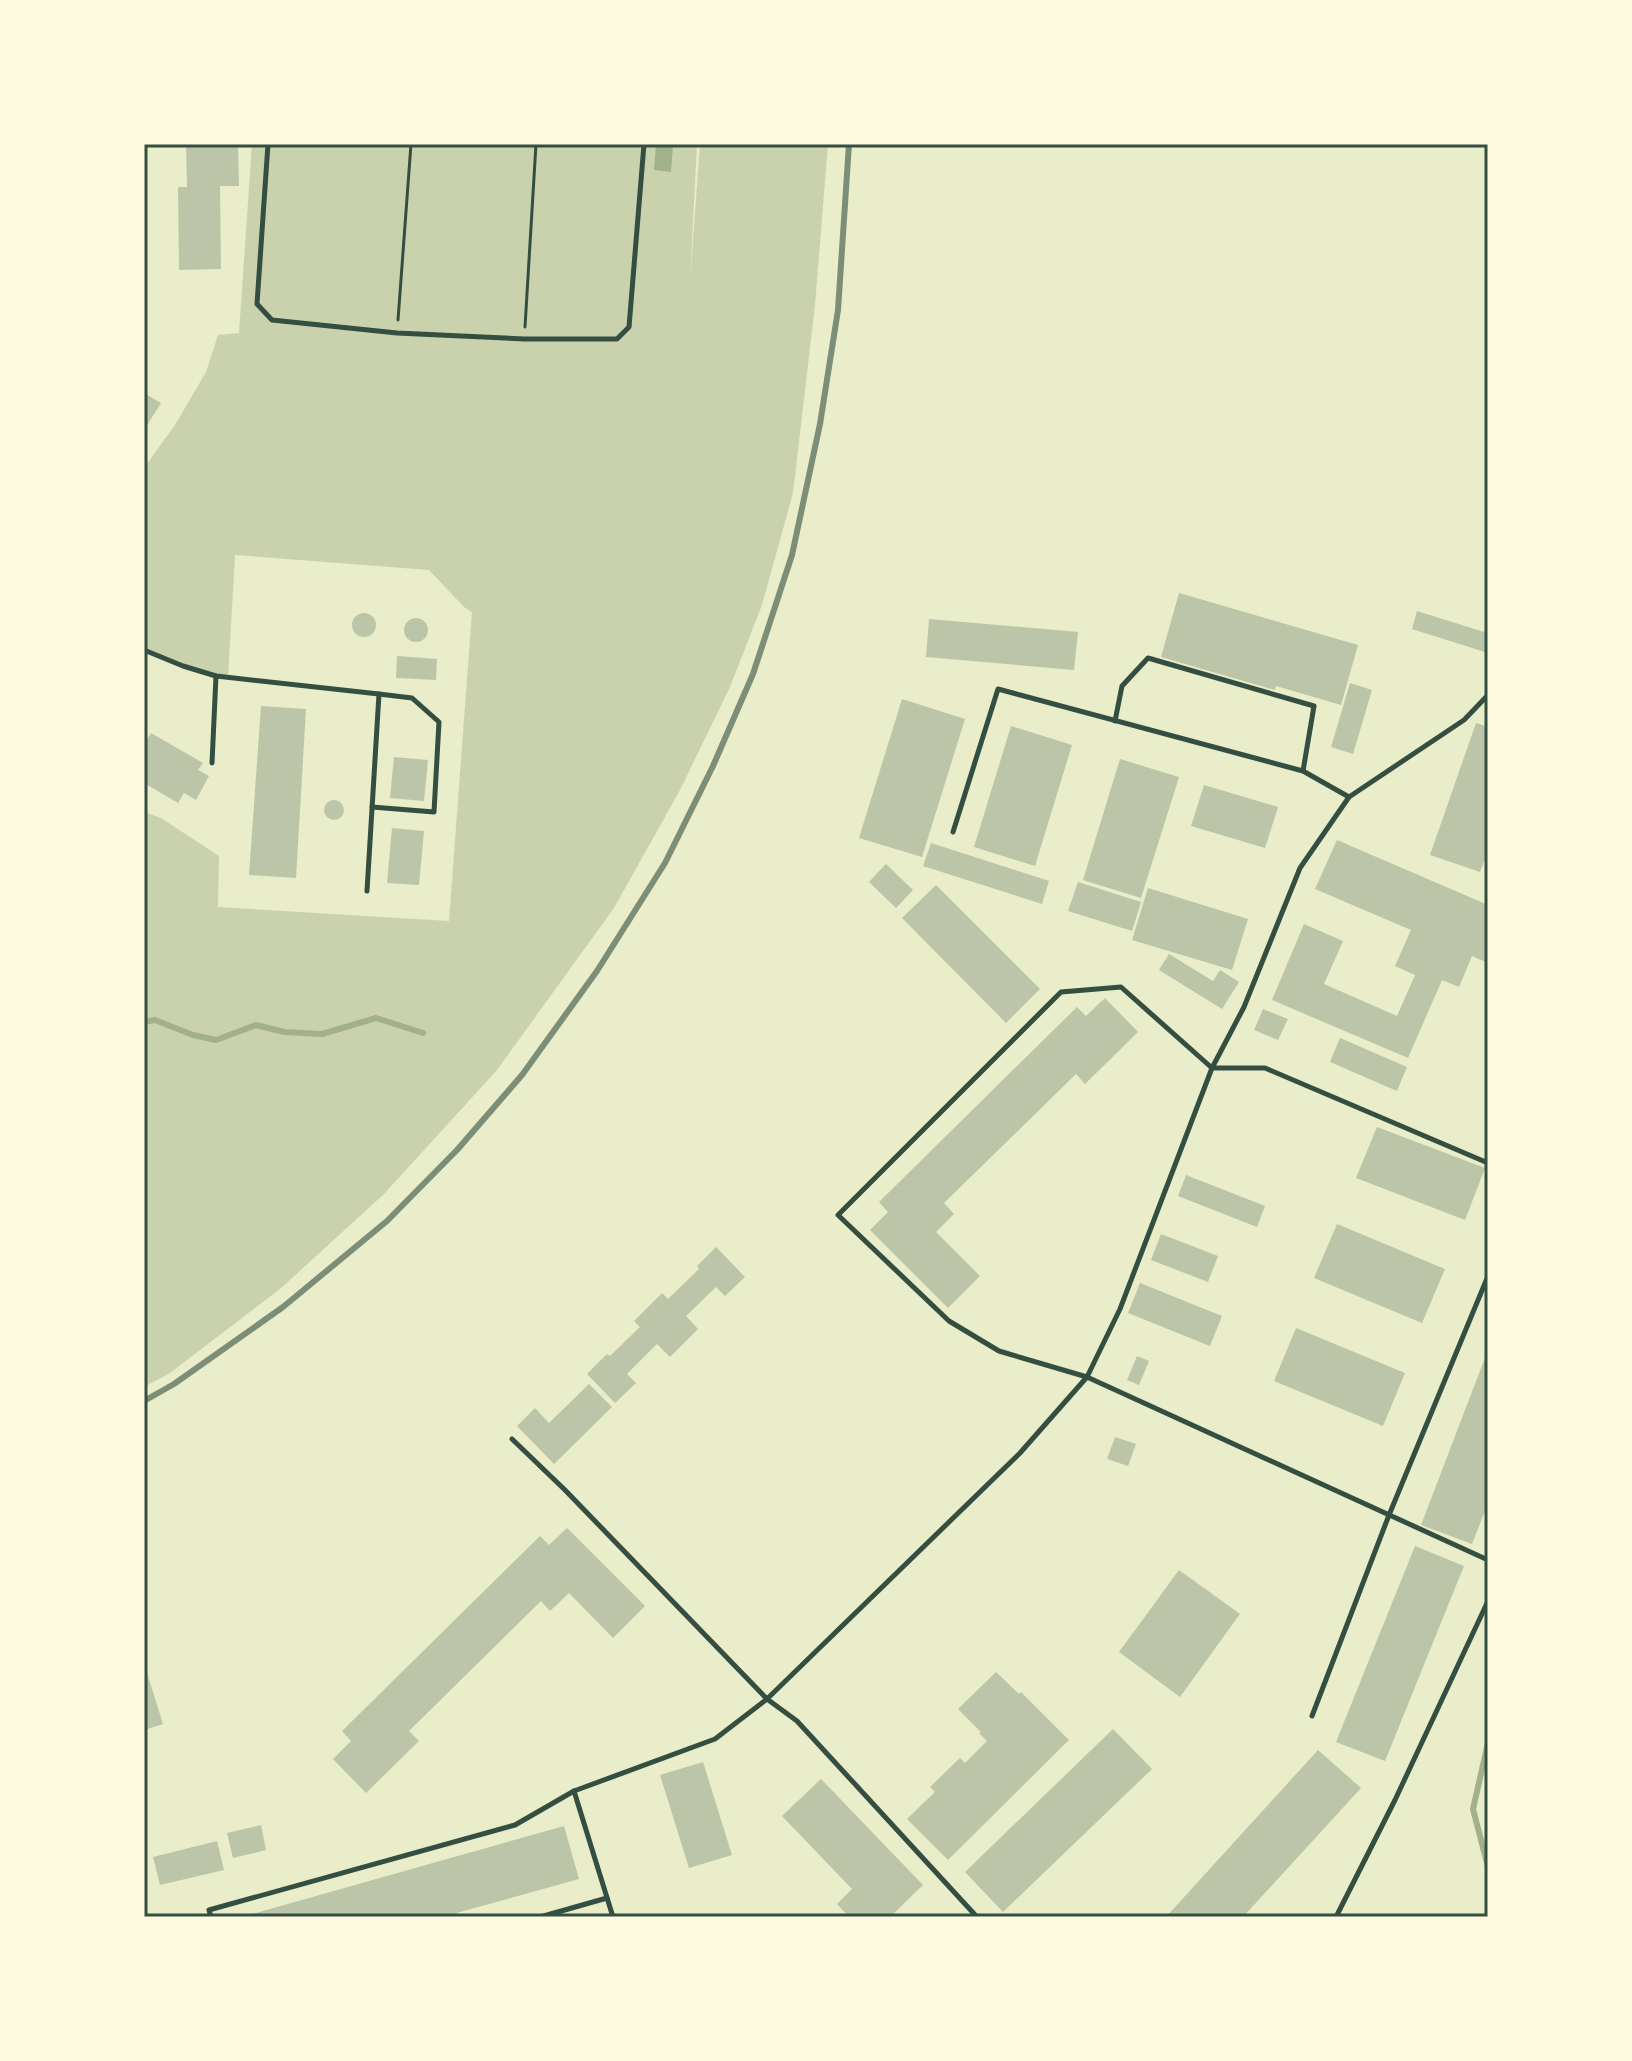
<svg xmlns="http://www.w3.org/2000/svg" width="1632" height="2061" font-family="'DejaVu Sans',sans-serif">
	<rect width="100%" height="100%" fill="#e9edc9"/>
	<polygon fill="#cad2ad" points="252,144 697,144 690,281 700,144 828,144 815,305 793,493 762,605 730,687 680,790 614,908 497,1070 384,1194 280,1289 170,1373 144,1387 144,812 161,818 219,856 218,907 449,921 472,612 464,607 429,570 235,555 228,678 216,676 144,650 144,468 175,425 206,372 218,335 239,333"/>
	<polygon fill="#a3b18a" points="656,144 673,144 671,172 654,170"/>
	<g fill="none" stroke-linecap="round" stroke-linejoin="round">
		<g stroke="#a3b18a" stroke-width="6">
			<polyline points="144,1022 155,1020 193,1035 216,1040 256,1025 284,1032 322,1034 376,1018 423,1033"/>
			<polyline points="1488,1743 1473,1809 1488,1867"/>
		</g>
	</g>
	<g fill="#bcc5a7">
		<polygon points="186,144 238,144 239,186 220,186 221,269 179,270 178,187 187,187"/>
		<polygon points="144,393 161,403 144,430"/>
		<polygon points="1179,593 1358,645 1341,705 1276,686 1275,690 1161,657"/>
		<polygon points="1417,611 1484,632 1488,621 1488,653 1412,629"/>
		<circle cx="364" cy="625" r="12"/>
		<circle cx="416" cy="630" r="12"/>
		<polygon points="929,619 1078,632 1074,670 926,657"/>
		<polygon points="397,656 437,659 436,680 396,678"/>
		<polygon points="1350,683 1372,690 1353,754 1331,747"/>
		<polygon points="902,699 965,719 922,857 859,838"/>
		<polygon points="261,706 306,709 296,878 249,875"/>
		<polygon points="1476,723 1488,727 1488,851 1480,872 1430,855"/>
		<polygon points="1011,726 1072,745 1035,866 974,847"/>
		<polygon points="151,733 203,763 198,770 209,776 196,800 184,793 178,803 144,783 144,740 146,741"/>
		<polygon points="394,757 428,760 424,801 390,798"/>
		<polygon points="1120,759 1179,777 1141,898 1083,880"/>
		<polygon points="1204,785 1278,807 1265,848 1191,826"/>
		<circle cx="334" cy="810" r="10"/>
		<polygon points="392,828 424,831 419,885 387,883"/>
		<polygon points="1337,840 1488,905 1488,963 1472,956 1459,987 1442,980 1408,1058 1272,1000 1304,924 1343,941 1324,984 1397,1016 1415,975 1395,966 1411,930 1315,889"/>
		<polygon points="931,843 1049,881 1042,904 923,866"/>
		<polygon points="886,864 913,890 896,908 869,882"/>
		<polygon points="1078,882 1141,902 1132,931 1068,911"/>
		<polygon points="936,885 1040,989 1006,1023 902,918"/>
		<polygon points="1148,888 1248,919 1232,970 1132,940"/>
		<polygon points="1169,954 1213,981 1220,970 1239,982 1222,1009 1159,970"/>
		<polygon points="1105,998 1138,1032 1085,1084 1076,1074 944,1203 954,1214 936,1232 980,1276 948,1308 870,1230 888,1212 879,1202 1077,1007 1086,1016"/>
		<polygon points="1263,1009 1288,1019 1278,1040 1254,1030"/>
		<polygon points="1340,1038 1407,1067 1397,1091 1330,1062"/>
		<polygon points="1377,1127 1485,1168 1465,1220 1356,1178"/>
		<polygon points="1186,1175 1265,1206 1257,1227 1178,1196"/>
		<polygon points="1337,1224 1445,1269 1422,1323 1314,1278"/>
		<polygon points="1161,1234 1218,1256 1208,1282 1151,1260"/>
		<polygon points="716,1247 745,1277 725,1296 716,1287 686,1316 698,1329 670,1357 657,1344 627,1374 636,1383 615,1403 587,1374 607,1354 610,1356 640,1327 634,1321 662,1293 668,1299 699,1269 697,1266"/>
		<polygon points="1140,1283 1222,1316 1210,1346 1128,1313"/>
		<polygon points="1296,1328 1405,1373 1383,1426 1274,1381"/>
		<polygon points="1488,1350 1488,1503 1472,1544 1421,1525"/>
		<polygon points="1137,1356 1149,1361 1139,1385 1127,1380"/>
		<polygon points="589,1384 612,1407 554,1464 517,1426 535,1408 549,1423"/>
		<polygon points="1115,1437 1136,1444 1128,1466 1107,1459"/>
		<polygon points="567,1528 645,1606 613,1638 569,1593 550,1611 541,1601 409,1731 419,1741 366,1793 333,1759 351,1741 342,1731 540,1536 549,1545"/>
		<polygon points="1415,1546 1464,1566 1385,1761 1336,1742"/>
		<polygon points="1179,1570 1240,1614 1180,1697 1119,1652"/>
		<polygon points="144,1663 163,1724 144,1730"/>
		<polygon points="996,1672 1019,1694 1021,1692 1069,1740 948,1860 907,1819 935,1792 930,1787 960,1758 965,1763 987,1741 979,1733 981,1732 958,1709"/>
		<polygon points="1113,1729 1152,1769 1003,1912 965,1872"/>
		<polygon points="1318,1750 1361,1788 1243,1917 1166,1917"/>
		<polygon points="703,1762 732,1855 689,1868 660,1775"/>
		<polygon points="821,1779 923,1885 890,1917 849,1917 837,1904 852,1889 782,1816"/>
		<polygon points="261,1825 266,1850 233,1858 227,1833"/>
		<polygon points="564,1826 579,1879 442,1917 242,1917"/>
		<polygon points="217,1841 224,1870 160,1885 153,1857"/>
	</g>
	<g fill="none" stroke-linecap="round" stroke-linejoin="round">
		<g stroke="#344e41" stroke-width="3">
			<polyline points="398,320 411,144"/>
			<polyline points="525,327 536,144"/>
		</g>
		<g stroke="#344e41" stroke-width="5">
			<polyline points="268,144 257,304 272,320 397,333 524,339 617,339 629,327 644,144"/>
			<polyline points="144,650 183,666 216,676 379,694 367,891"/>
			<polyline points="1115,721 1122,686 1148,658 1314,706 1303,771"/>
			<polyline points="212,763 216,676"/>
			<polyline points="372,807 434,812 439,722 412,698 379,694"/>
			<polyline points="953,832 998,689 1303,771 1349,797"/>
			<polyline points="1488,1163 1265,1068 1212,1068 1121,987 1061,992 838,1215 949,1321 999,1351 1087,1377 1488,1560"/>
			<polyline points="512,1439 565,1490 767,1699 797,1721 977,1917"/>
			<polyline points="1312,1716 1389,1515 1488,1276"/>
			<polyline points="574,1791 613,1917"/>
			<polyline points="211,1917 209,1910 515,1825 574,1791 715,1739 767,1699 1020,1453 1087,1377 1120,1309 1212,1068 1244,1007 1300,868 1349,797 1464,720 1488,695"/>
			<polyline points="540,1917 607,1898"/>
			<polyline points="1336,1917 1395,1800 1488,1601"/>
		</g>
		<polyline stroke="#7c8e77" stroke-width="6" points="144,1401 174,1384 283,1307 387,1221 457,1150 522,1075 597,971 665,863 713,766 753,674 792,555 820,424 838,310 849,144"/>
	</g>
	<rect width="1632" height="2061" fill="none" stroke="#fefae0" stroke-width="292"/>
	<rect x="146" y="146" width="1340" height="1769" fill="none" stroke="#344e41" stroke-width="3"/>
</svg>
